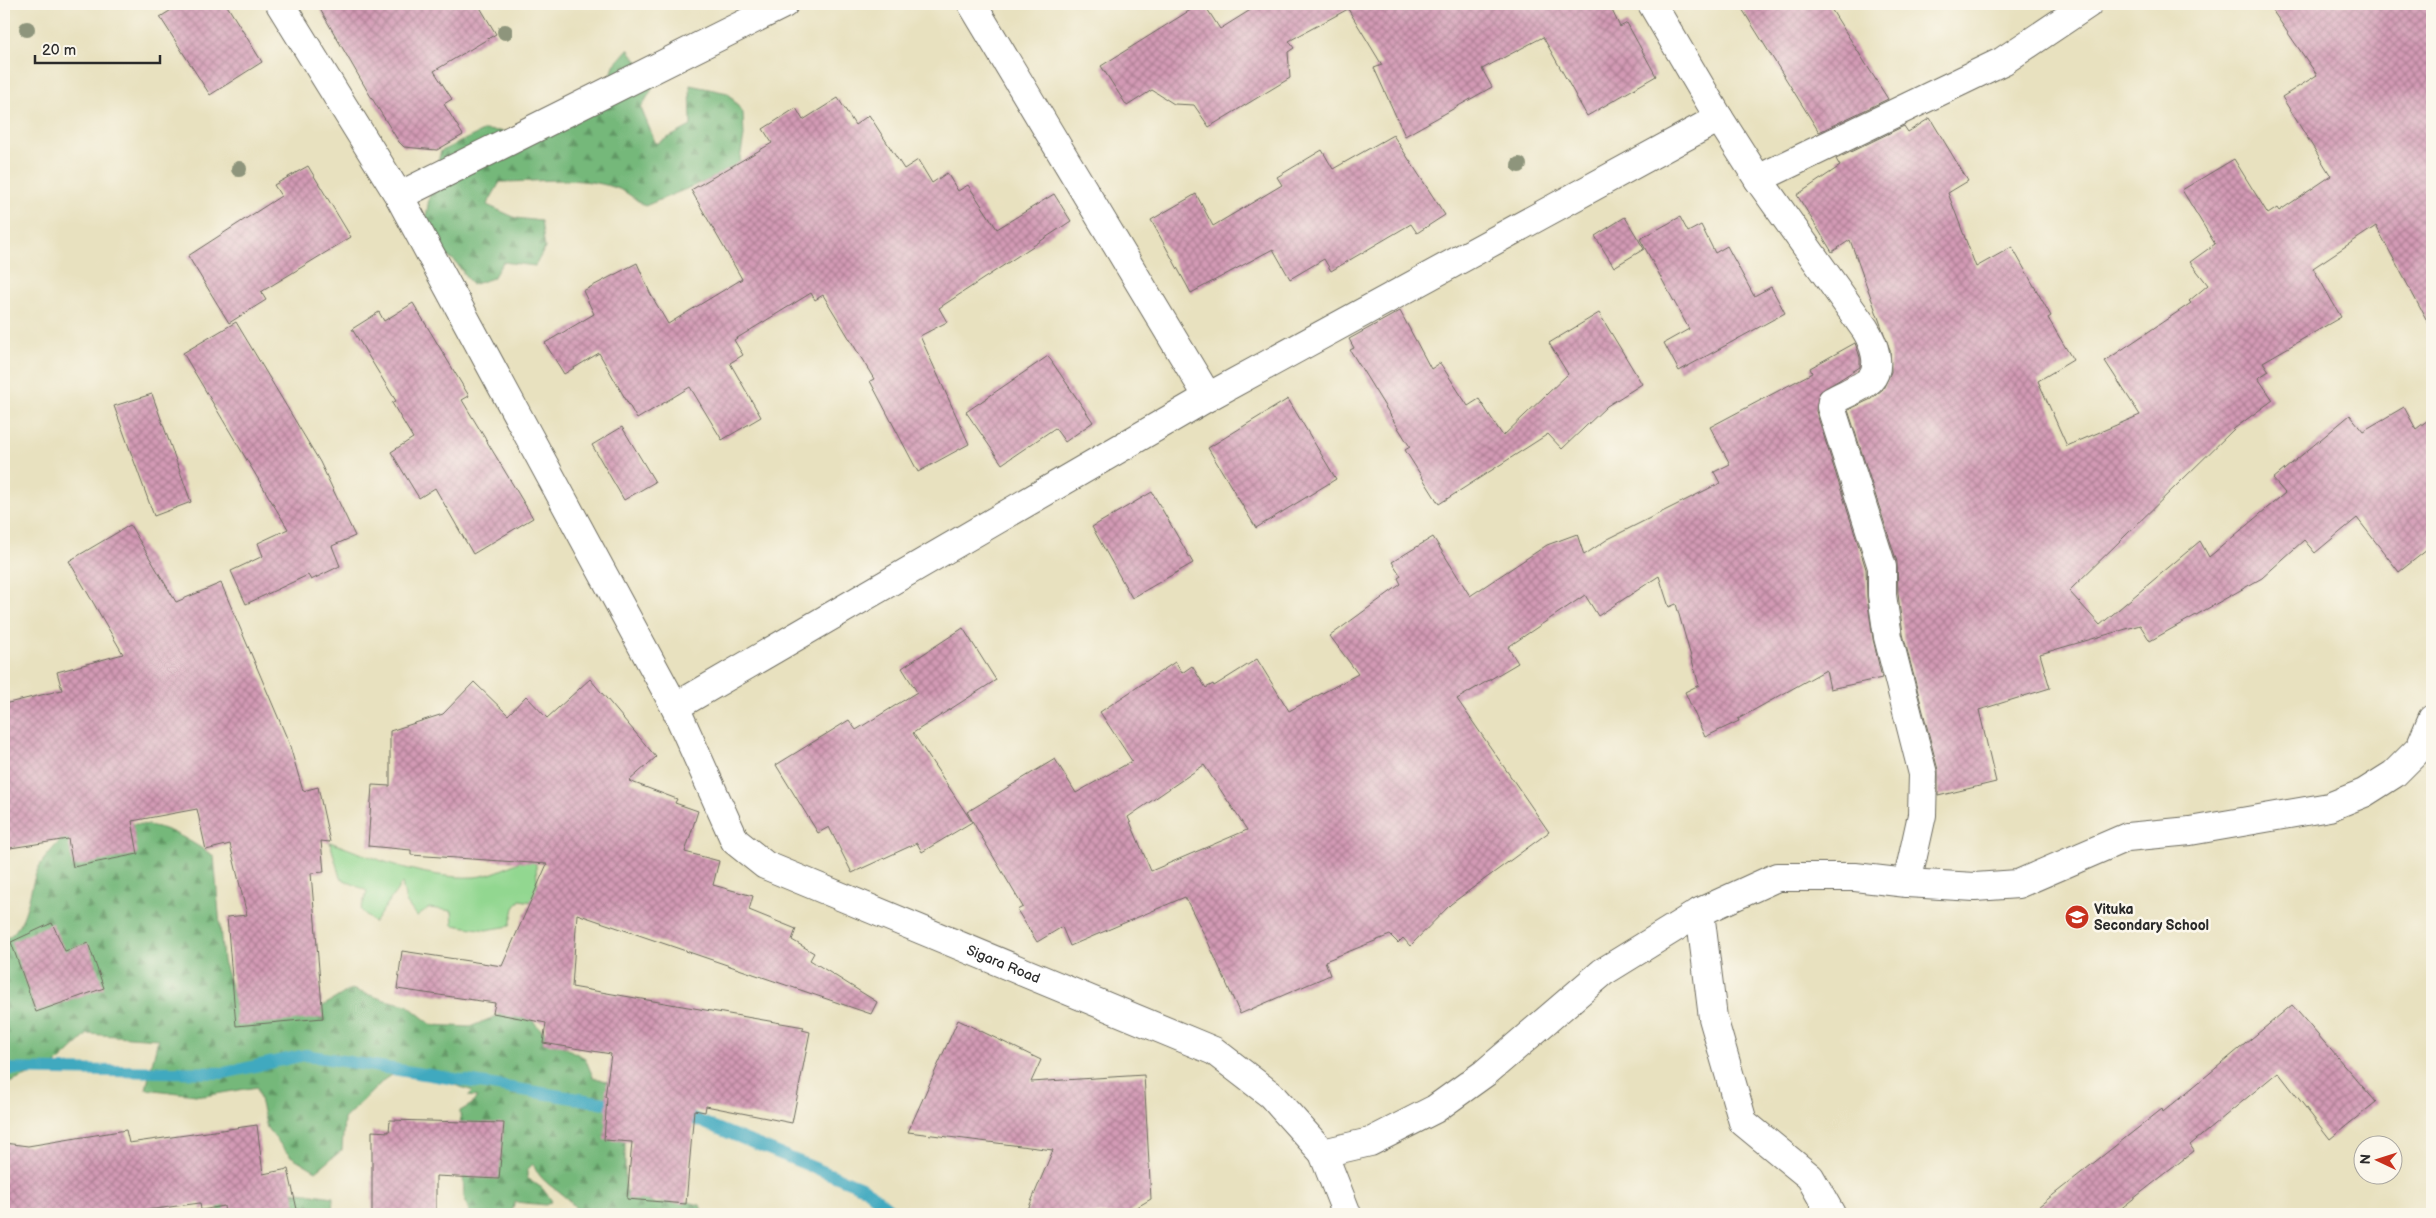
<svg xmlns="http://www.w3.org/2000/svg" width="2436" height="1218" font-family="'Balsamiq Sans',sans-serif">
	<defs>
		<pattern id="forest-firs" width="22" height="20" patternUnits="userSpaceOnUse" patternTransform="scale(1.25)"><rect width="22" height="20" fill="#75b87a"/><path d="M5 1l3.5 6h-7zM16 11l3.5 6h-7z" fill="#609664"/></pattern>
		<pattern id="building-cross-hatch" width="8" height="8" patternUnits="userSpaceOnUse" patternTransform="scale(1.25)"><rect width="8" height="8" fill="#d39ab5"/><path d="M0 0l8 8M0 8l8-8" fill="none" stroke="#ab7e93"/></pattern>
	</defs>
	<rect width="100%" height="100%" fill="#fbf7ec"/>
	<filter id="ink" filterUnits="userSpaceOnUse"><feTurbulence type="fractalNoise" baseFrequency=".02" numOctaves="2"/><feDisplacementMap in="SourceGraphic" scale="10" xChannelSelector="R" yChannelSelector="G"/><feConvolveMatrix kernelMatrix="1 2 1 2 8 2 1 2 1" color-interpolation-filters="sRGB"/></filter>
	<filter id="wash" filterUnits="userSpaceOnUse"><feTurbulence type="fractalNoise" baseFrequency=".0096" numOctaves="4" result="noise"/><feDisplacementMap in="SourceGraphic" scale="20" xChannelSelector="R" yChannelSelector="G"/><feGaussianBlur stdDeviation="1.12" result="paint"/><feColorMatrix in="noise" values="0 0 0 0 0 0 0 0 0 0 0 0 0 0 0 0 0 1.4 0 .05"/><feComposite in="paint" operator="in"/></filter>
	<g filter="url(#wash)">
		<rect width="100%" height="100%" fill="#e8e1bf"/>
		<g fill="url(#forest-firs)" stroke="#507252">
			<path d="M628 49 655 84 641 108 656 144 691 126 690 85 728 93 743 113 744 136 738 171 713 178 645 206C636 200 626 191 616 188 579 175 538 182 500 182L487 205 516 218 541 221 545 248 535 266 503 262 493 278 472 285 455 261 422 242 431 186 441 151 485 130 527 133 603 105 614 65Z"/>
			<path d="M123 824C164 822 181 836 214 856L223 961 237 1005 318 1009 351 989 385 1000 407 1005 432 1025 470 1027 499 1015 517 999C537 1030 551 1041 585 1058L593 1077 611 1083 625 1094V1191L656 1204 684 1201 700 1205 703 1214H579C570 1193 541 1187 533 1164L527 1170V1178L542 1188 552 1201 546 1205 515 1202 511 1214H470L464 1197 460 1111 472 1104 477 1097 468 1096 473 1091 402 1068 385 1079 344 1119 342 1150 316 1171 289 1155 267 1128 257 1087 204 1096 146 1089 158 1039 88 1034 56 1064 4 1085V940C29 926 27 895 37 871 42 859 55 847 63 837Z"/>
			<polygon points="279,1189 333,1197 332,1214 220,1214 216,1200"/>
		</g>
		<path fill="#92d790" stroke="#5e815e" d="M330 842C376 859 424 879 474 877 494 876 517 862 535 854L539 903 520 900 514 908 510 926 486 930 453 925 452 911 429 908 417 917 406 902 402 883 374 923 361 910 367 891 340 878Z"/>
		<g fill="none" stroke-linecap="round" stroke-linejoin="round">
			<g stroke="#3fa9bf" stroke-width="12">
				<polyline points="4,1069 224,1073 305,1055 623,1106"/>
				<polyline points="677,1114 687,1116 864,1188 895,1214"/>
			</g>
		</g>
		<g id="blocks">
			<g fill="url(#building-cross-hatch)" fill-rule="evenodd">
				<polygon points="181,4 226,4 262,62 210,95 160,17"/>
				<polygon points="317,4 478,4 496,34 434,71 452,99 444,104 463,135 437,150 404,147 399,142 368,92"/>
				<polygon points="1200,4 1204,4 1220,29 1260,4 1609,4 1620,27 1627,23 1656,76 1587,116 1543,37 1482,69 1492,87 1405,136 1374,68 1382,65 1348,9 1289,41 1294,48 1288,52 1290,78 1209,127 1194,105 1174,104 1152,90 1127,106 1101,66"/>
				<polygon points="1739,4 1828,4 1888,99 1819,132"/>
				<polygon points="2268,4 2432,4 2432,330 2376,226 2313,268 2341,317 2263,362 2269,371 2258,378 2273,400 2235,428 2069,591 2100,625 2200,541 2209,557 2285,493 2273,479 2350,415 2363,431 2404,407 2416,429 2432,417 2432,546 2399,572 2357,518 2315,553 2304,540 2262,578 2150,641 2140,625 2040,654 2050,688 1979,710 1996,782 1938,796 1938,770 1903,634 1898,594 1897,562 1848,410 1871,399 1883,389 1891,372 1890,350 1850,240 1832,252 1797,195 1840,166 1836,159 1904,126 1908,132 1930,118 1968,181 1948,193 1976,267 2012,247 2051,316 2048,318 2073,360 2038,381 2067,446 2140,415 2105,361 2191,303 2189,301 2208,285 2190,262 2215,244 2182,190 2234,159 2268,214 2277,208 2279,211 2331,176 2282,97 2317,75"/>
				<polygon points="838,98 855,125 869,115 904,169 918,160 932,183 947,173 958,191 968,185 997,229 1054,194 1071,221 939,308 947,322 920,336 969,444 918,472 870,381 874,379 823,295 815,300 811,293 734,340 743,355 730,363 761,417 722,440 690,387 637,419 599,353 564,374 545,343 594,314 583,291 637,263 650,293 668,324 742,279 691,190 772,143 763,129 796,108 803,120"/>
				<polygon points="1393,135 1445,215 1417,233 1411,224 1331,271 1324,259 1290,279 1273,249 1191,293 1151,220 1196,194 1213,226 1282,185 1277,177 1322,150 1333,169"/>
				<polygon points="308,166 351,237 261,292 266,300 229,323 188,256 281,196 274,185"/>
				<polygon points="1625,217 1644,249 1614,267 1595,236"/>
				<polygon points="1680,217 1688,232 1701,225 1715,253 1727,246 1754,296 1771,287 1785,313 1679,371 1664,343 1689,329 1640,239"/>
				<polygon points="413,303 469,396 462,400 533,518 473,554 435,488 419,498 391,452 413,438 392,403 396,401 352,329 379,312 384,321"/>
				<polygon points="1400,311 1431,369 1440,363 1468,406 1479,399 1503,436 1568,374 1549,343 1599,313 1642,384 1607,406 1562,449 1548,434 1439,504 1405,450 1410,447 1350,350 1354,348 1349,339"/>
				<polygon points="236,322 320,462 355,536 332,546 340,566 311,580 308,575 246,604 231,571 263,556 258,543 288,529 183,353"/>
				<path d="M1855 343 1860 357V367L1820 392 1816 411 1866 569 1867 597 1873 639 1882 678 1830 689 1826 670 1738 719 1739 721 1705 737 1685 692 1699 685 1676 604 1669 607 1659 576 1598 616 1585 595 1508 647 1518 663 1457 699 1549 832 1451 904 1410 946 1403 938 1398 943 1390 935 1325 961 1330 975 1240 1014 1208 942 1185 897 1070 946 1062 927 1037 942 1017 910 1023 907 967 812 1055 759 1076 793 1132 761 1100 712 1175 662 1182 673 1192 666 1206 688 1213 684 1214 686 1257 659 1289 711 1358 674 1330 636 1401 584 1398 578 1401 576 1392 562 1433 537 1470 596 1547 545 1577 534 1584 555 1608 539 1720 483 1714 472 1730 464 1710 427 1812 373 1810 368ZM1204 765 1247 830 1151 871 1128 817Z"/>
				<polygon points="1048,356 1093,422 1065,442 1055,428 1002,464 966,412"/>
				<polygon points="152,394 191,502 154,516 114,406"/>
				<polygon points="1288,399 1336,479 1256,528 1208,448"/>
				<polygon points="622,427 655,482 624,500 592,445"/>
				<polygon points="1152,492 1193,563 1132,598 1092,527"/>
				<polygon points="130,525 176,602 221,583 289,743 303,791 318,787 330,842 321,841 324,872 311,873 323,1018 236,1026 227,917 247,915 230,844 206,850 197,809 132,821 138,854 73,867 68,839 4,849 4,704 62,690 57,672 123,654 69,561"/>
				<polygon points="963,628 996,680 913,733 972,822 922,852 917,843 852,873 829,827 818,833 776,765 849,720 856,730 917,692 902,668"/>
				<polygon points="590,679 656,757 629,781 677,799 675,803 698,811 685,852 719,861 713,885 753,896 749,910 796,929 792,940 814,953 810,960 877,1002 871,1014 577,914 572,987 804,1027 802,1030 810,1032 792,1123 706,1106 705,1112 694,1110 686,1204 627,1199 632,1142 604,1140 607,1097 605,1097 611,1054 543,1043 546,1023 493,1013 495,1003 397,989 402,951 502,966 547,864 411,855 411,850 368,846 372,785 390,786 390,731 443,714 474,682 508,715 526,696 547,718"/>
				<polygon points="52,923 65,951 88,943 104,988 36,1012 11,942"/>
				<polygon points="2292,1005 2376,1102 2330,1139 2278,1072 2190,1145 2194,1151 2114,1214 2029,1214 2162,1109 2163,1112"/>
				<polygon points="958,1020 1041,1060 1031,1082 1144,1075 1151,1199 1125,1214 1026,1214 1053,1150 908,1132"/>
				<polygon points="390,1120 504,1123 499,1179 436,1176 436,1214 372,1214 372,1131 389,1132"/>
				<polygon points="257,1125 263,1174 288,1169 298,1214 225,1214 224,1206 201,1210 200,1203 117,1214 4,1214 4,1143 28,1146 126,1130 129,1143"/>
			</g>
		</g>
	</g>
	<g filter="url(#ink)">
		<use href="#blocks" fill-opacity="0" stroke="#6d6b5f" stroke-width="1"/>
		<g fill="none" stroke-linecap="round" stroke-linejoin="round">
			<defs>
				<g id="minor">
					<path id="s1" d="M280 4 399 196 675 707 735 841 765 865 1214 1051 1271 1095 1323 1153 1347 1214"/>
					<polyline points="972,4 1208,397"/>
					<path d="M1652 4 1719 118 1758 179 1865 329C1873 342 1883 366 1870 380 1863 387 1842 395 1832 401L1831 407 1882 567V595L1888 637 1923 774 1922 815 1907 883"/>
					<polyline points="1758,179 2003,61 2088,4"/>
					<polyline points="399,196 784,4"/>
					<polyline points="675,707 1208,397 1719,118"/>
					<polyline points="1700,912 1713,1018 1743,1122 1810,1177 1831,1214"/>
					<polyline points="1323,1153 1370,1142 1435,1109 1485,1073 1603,972 1700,912 1777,877 1855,877 1907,883 1975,887 2018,884 2127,837 2190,831 2329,807 2364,793 2394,774 2420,748 2432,719"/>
				</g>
			</defs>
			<use href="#minor" stroke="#6d6b5f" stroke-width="30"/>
			<use href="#minor" stroke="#fff" stroke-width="28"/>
		</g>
		<g fill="#8e957b">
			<circle cx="27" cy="29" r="8"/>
			<circle cx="505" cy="32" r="8"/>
			<circle cx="1519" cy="165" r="8"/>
			<circle cx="239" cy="169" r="8"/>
		</g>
	</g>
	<defs>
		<symbol id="school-disc" viewBox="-11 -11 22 22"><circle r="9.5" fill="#c8321e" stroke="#fbf7ec"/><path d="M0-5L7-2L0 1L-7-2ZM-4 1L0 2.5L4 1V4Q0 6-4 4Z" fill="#fff"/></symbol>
	</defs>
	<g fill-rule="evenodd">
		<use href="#school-disc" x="2063" y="903" width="28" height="28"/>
	</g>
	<g text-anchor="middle" stroke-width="5" stroke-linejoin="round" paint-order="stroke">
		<g font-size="14" font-weight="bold" fill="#2b2b2b" stroke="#fbf7ec" text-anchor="start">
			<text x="2094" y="914">Vituka<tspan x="2094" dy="16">Secondary School</tspan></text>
		</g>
		<g font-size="14" fill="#2b2b2b" stroke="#fbf7ec">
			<text dy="5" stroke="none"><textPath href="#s1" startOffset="1250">Sigara Road</textPath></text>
		</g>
	</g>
	<rect width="2436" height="1218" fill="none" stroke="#fbf7ec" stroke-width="20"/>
	<g transform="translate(2378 1160) rotate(274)"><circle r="24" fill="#fbf7ec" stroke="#a8a59f"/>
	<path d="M0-4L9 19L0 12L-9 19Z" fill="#c8321e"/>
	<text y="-8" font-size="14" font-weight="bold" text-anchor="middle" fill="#2b2b2b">N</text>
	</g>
	<path d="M35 55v8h125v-8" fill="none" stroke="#2b2b2b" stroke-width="2.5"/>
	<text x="42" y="55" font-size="15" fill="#2b2b2b" stroke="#fbf7ec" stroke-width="4" paint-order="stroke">20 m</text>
</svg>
